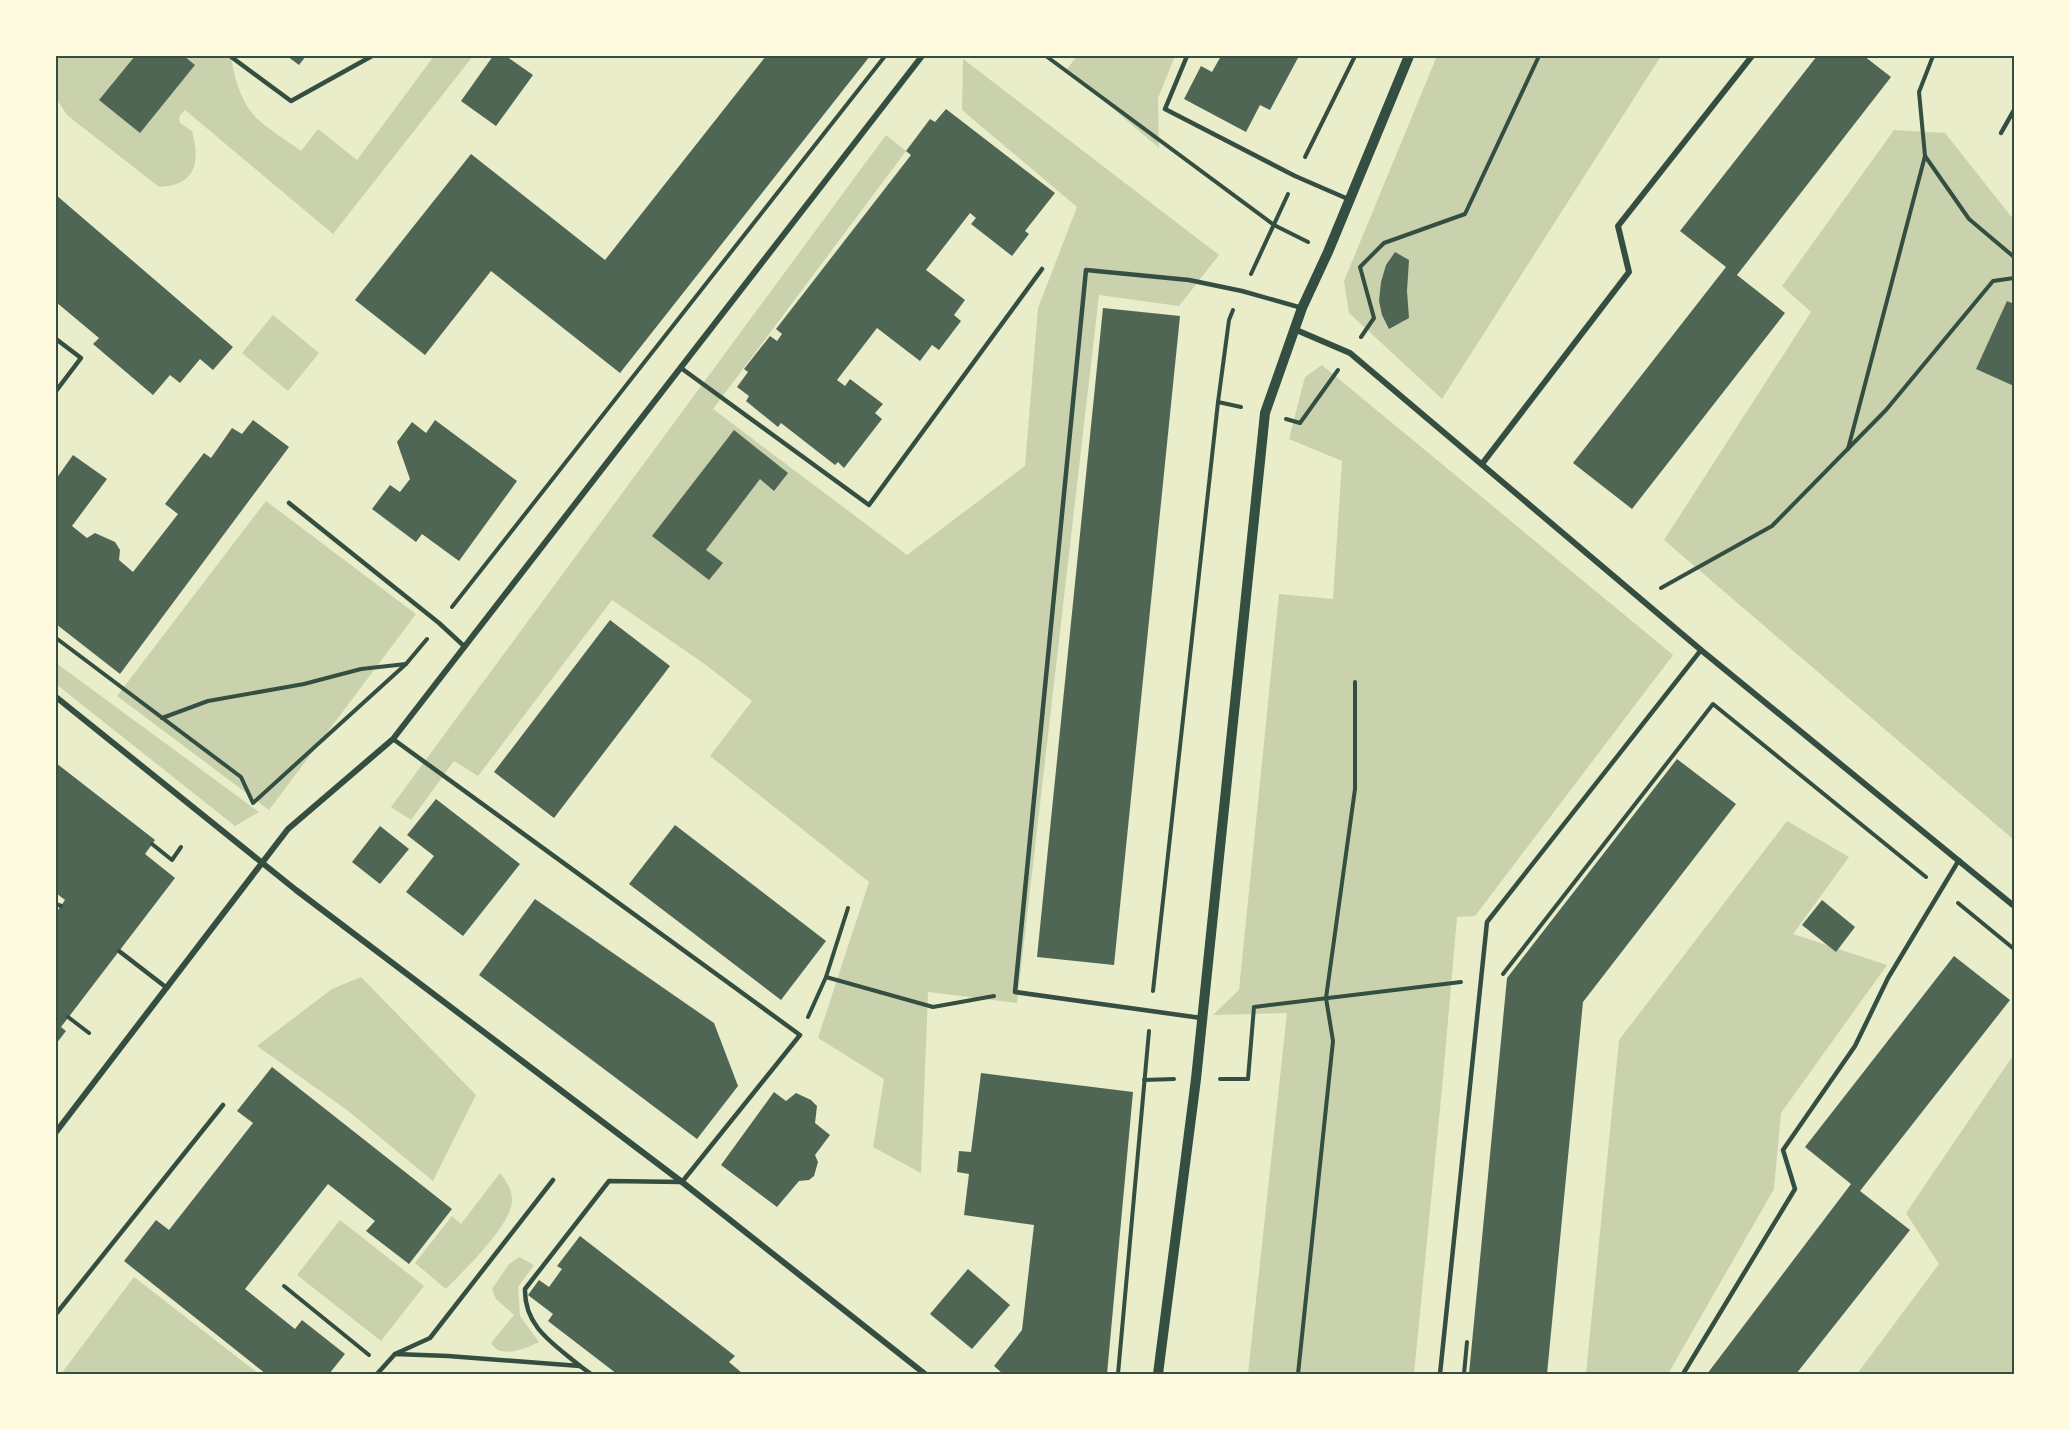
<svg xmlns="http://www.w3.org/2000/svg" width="2070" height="1430" font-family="Helvetica,sans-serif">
	<rect width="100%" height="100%" fill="#e9edc9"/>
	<g fill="#cad2ad">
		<path d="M56 56H231C234 75 239 97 252 113 261 125 288 141 301 151L318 129 357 160 434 56H473L333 234 185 110C180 114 178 117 180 123L192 131C200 162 197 185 159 187L67 115 56 98Z"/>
		<polygon points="1077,56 1175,56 1158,98 1159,148 1067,69"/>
		<polygon points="1437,56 1661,56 1442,399 1349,313 1344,281"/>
		<polygon points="963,59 1219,255 1179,306 1099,295 1017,1003 928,992 921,1173 873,1147 884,1079 818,1038 869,882 710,756 752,701 706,665 612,600 478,776 454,761 411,820 391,807 886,135 906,151 713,409 907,555 1025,466 1038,308 1077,207 962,110"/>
		<polygon points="1894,130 1945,133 2014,220 2014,840 1664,540 1811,312 1782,286"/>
		<polygon points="273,315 319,353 288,391 242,353"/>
		<polygon points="1322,365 1673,655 1475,916 1457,917 1443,1078 1414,1374 1248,1374 1287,1013 1213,1015 1239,990 1279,594 1333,599 1342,461 1289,439 1305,377"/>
		<polygon points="266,501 416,614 269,810 117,696"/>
		<polygon points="56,663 259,812 235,826 56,684"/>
		<polygon points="1787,821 1849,857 1793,934 1887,965 1781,1113 1774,1189 1668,1374 1586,1374 1619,1040"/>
		<polygon points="361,977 476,1095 433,1181 347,1110 257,1046 332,989"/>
		<polygon points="2014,1054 2014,1374 1857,1374 1939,1264 1906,1213"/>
		<path d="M500 1173C506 1181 511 1188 512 1198 515 1222 463 1271 446 1289L415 1263 452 1216 461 1224Z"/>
		<polygon points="340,1220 424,1286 381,1341 297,1275"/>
		<path d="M519 1257 534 1265 518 1287 520 1316 539 1342C527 1348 500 1360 491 1343L514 1315 496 1299 492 1289 509 1264Z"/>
		<polygon points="134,1277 259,1374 61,1374"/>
	</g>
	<g fill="#4f6655">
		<polygon points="135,56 184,56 195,65 140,133 99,100"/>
		<polygon points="287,56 306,56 299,65"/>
		<polygon points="493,56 506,56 533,75 496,126 461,101"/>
		<polygon points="766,56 870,56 620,373 491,271 425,355 355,300 471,154 605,260"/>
		<polygon points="1221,56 1299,56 1270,110 1260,105 1246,132 1184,99 1201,66 1212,72"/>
		<polygon points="1817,56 1864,56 1891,77 1737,275 1785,313 1632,509 1573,463 1726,267 1680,231"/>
		<polygon points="946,109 1055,193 1025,231 1029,234 1012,256 971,224 976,218 970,213 926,270 965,300 954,315 961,321 939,350 932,345 920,361 877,328 837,380 845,386 850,379 883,404 875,413 882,419 844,468 838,462 835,465 781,423 778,427 746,401 749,396 737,387 748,372 744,369 770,336 777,341 782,334 776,329 911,155 906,151 930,119 935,122"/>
		<polygon points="56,195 233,347 213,370 200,359 180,383 170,375 153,395 93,344 99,338 56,302"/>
		<polygon points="1395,252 1409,260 1407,291 1409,318 1389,329 1382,315 1379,301 1381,282 1386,265"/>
		<polygon points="2007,301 2014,304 2014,386 1976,369"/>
		<polygon points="1103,308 1180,316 1114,965 1037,957"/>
		<polygon points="253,420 289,447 120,674 56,624 56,479 73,455 107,479 72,526 87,538 95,533 115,542 120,550 119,560 133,572 178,514 165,504 204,453 211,458 232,428 242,434"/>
		<polygon points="435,420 517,481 459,561 422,534 416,542 372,509 390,485 400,492 410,479 397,442 412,422 426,433"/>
		<polygon points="734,430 788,473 774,491 760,479 706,550 723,563 709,580 652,536"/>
		<polygon points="610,620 670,666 554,818 494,772"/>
		<polygon points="1677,759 1736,804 1583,1002 1547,1374 1469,1374 1507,978"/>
		<polygon points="56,763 155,840 145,854 175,878 61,1027 66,1031 56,1044 56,913 65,900 56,893"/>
		<polygon points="436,799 520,864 463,936 406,892 434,856 407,835"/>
		<polygon points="675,825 826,941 781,1000 629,884"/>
		<polygon points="380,826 409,849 380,884 352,862"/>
		<polygon points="535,899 714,1023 738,1086 697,1139 479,975"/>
		<polygon points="1822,900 1855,927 1836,952 1802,925"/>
		<polygon points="1954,956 2010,1000 1860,1191 1910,1230 1796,1374 1707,1374 1851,1184 1805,1147"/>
		<polygon points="272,1067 452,1209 409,1264 366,1231 375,1221 328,1184 245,1289 295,1329 302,1320 345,1354 329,1374 266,1374 124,1261 156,1220 169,1230 253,1123 237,1111"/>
		<polygon points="981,1073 1133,1092 1107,1374 1003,1374 994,1366 1022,1330 1034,1225 964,1215 969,1174 957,1172 959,1151 971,1152"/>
		<polygon points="774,1092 786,1101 796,1093 811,1100 817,1106 815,1123 830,1135 815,1155 818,1162 814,1176 809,1180 799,1181 777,1207 721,1165"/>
		<polygon points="580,1236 735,1356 729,1362 742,1373 740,1374 617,1374 548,1321 553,1314 528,1295 539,1280 549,1287 562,1269 557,1266"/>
		<polygon points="968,1269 1010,1305 972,1349 930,1314"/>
	</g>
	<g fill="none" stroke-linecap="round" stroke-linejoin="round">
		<g stroke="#344e41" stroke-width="4">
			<polyline points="1046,56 1274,225 1308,242"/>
			<polyline points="1933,56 1919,92 1925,156 1969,219 2014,257"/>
			<polyline points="1305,157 1355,56"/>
			<polyline points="1251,274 1288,194"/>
			<polyline points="1361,337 1374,318 1360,267 1384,243 1465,214 1539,56"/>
			<polyline points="1218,402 1241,407"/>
			<polyline points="1286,419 1300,423 1338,370"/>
			<polyline points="1848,449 1925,156"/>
			<polyline points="1661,588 1772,526 1886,410 1993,281 2014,278"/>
			<polyline points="452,607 885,56"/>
			<polyline points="56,638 241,777 253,803 406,664 427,639"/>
			<polyline points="162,718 208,701 304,684 361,669 406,664"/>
			<polyline points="152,844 172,860 181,847"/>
			<polyline points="1958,903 2014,949"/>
			<polyline points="1503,974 1713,704 1926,877"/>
			<polyline points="826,977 933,1007 994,996"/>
			<polyline points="1153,991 1218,402 1229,320 1233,310"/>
			<polyline points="68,1017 89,1033"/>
			<polyline points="808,1017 826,977 848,908"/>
			<polyline points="1220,1079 1248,1079 1254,1007 1461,982"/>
			<polyline points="1144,1080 1174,1079"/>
			<polyline points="284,1286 369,1355"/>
			<polyline points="1118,1374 1149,1031"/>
			<polyline points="1298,1374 1333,1041 1326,998 1355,789 1355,682"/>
			<polyline points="1464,1374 1467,1342"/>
		</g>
		<g stroke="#344e41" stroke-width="4.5">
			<polyline points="230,56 291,101 372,56"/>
			<polyline points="1187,56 1165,109 1295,176 1348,199"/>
			<polyline points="2001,133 2014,110"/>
			<polyline points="56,339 81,358 56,391"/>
			<polyline points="681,368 869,505 1042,269"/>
			<polyline points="289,503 439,623 465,647"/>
			<path d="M393 739 800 1035 682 1182 609 1181 525 1289C524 1327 554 1344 580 1366"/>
			<polyline points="56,904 61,906"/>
			<polyline points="119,951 167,988"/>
			<polyline points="1201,1018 1015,992 1086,270 1189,280 1242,291 1302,308"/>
			<polyline points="56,1314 223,1105"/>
			<polyline points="395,1354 430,1338 553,1180"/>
			<polyline points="377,1374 395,1354 448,1356 580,1366 591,1374"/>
			<polyline points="1440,1374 1487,922 1701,650"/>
			<polyline points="1683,1374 1795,1189 1783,1150 1855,1046 1888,978 1959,860"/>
		</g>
		<g stroke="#344e41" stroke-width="6">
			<polyline points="1294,329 1350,353 1701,650 2014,906"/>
			<polyline points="1482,464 1629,272 1618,226 1752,56"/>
			<polyline points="56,697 296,890 682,1182 925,1374"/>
			<polyline points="56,1132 288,829 393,739 922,56"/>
		</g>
		<polyline stroke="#344e41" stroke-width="10" points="1158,1374 1196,1079 1265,413 1302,308 1328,252 1409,56"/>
	</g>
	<rect width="2070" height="1430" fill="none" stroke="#fefae0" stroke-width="114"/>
	<rect x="57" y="57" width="1956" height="1316" fill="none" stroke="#344e41" stroke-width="2"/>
</svg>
